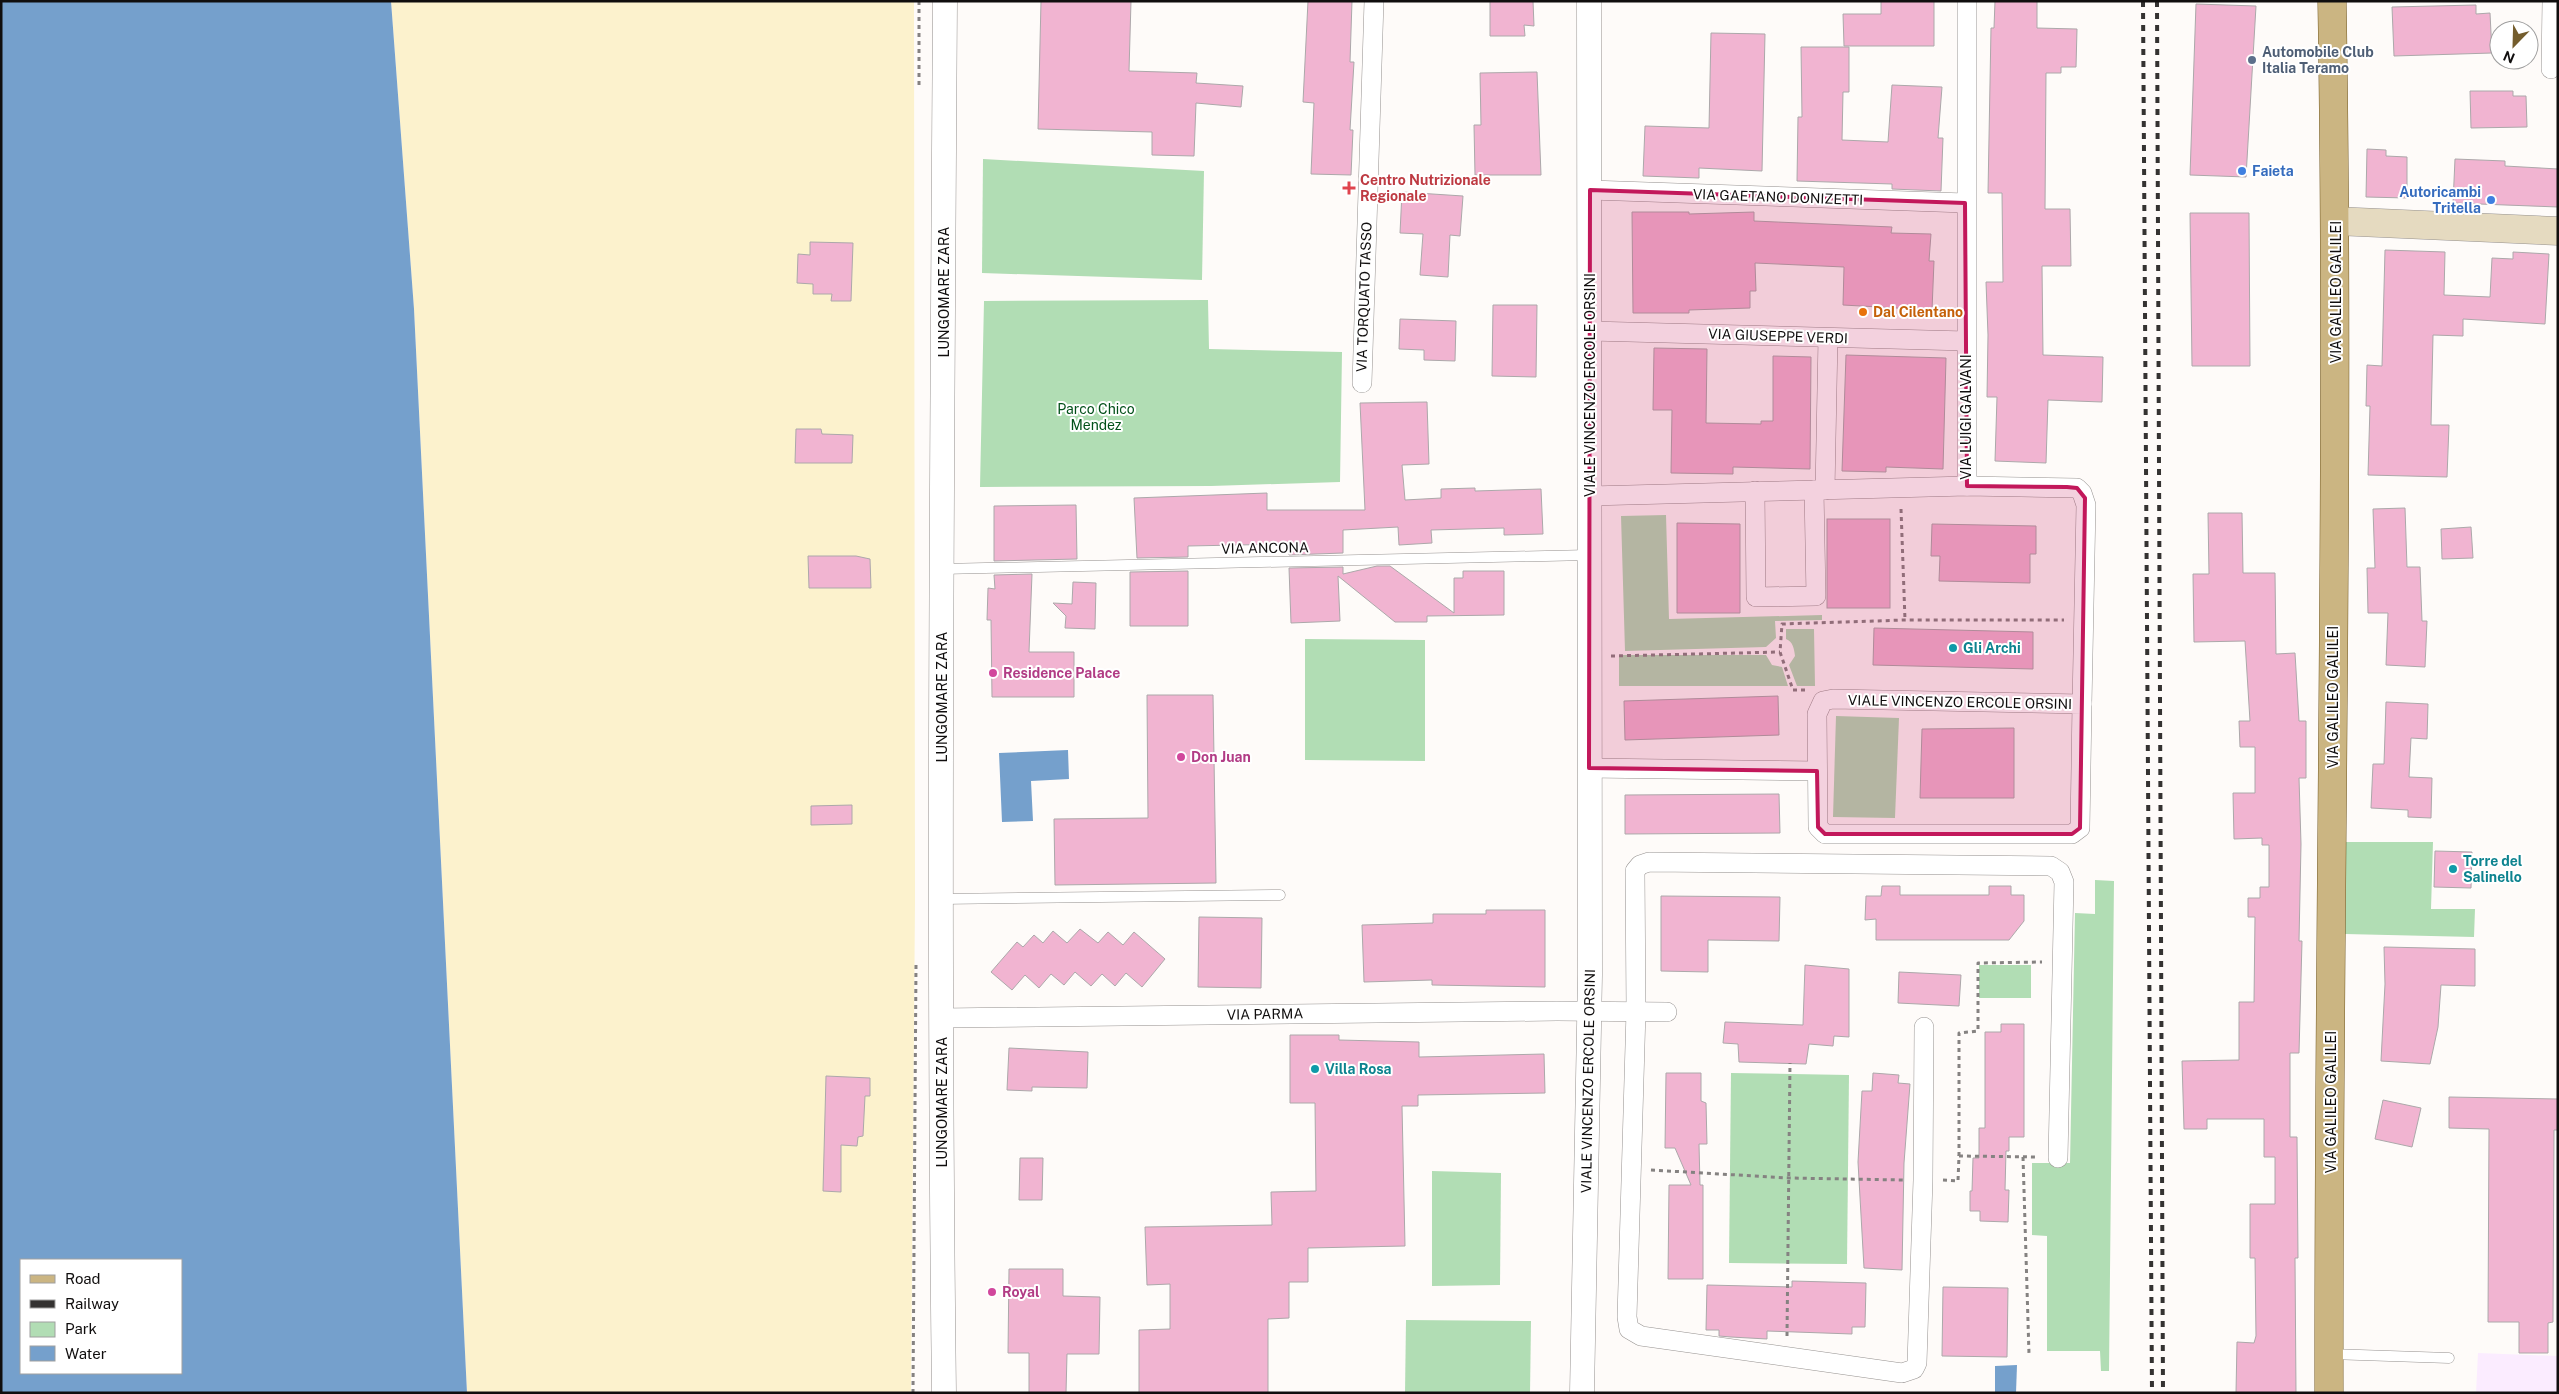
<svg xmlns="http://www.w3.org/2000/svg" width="2559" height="1394" font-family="'Public Sans',sans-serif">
	<rect width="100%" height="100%" fill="#fefbf9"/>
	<polygon fill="#fbecff" points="2478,1353 2558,1356 2558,1393 2476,1393"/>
	<g fill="#b1ddb4">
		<polygon points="983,159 1204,171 1202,280 982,273"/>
		<polygon points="1208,300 1209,349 1342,352 1340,482 1211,486 980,487 984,301"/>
		<polygon points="1666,515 1669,619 1822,615 1822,620 1775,621 1776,638 1766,647 1625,651 1621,516"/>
		<path d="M1786 629H1814L1815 686H1797L1789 665 1795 656C1794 648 1793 642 1786 639Z"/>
		<polygon points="1305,639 1425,640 1425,761 1305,760"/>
		<polygon points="1619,655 1766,655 1772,665 1782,667 1788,686 1619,686"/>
		<polygon points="1836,716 1899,718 1895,818 1833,817"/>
		<polygon points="2346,842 2433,842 2431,909 2475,909 2474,937 2345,934"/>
		<polygon points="2095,880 2114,881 2109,1371 2101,1371 2100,1351 2047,1351 2047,1236 2032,1235 2032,1163 2070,1163 2075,913 2095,914"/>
		<rect x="1979" y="965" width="52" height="33"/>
		<polygon points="1731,1073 1849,1075 1847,1264 1729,1263"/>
		<polygon points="1432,1171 1501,1173 1500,1285 1432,1286"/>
		<polygon points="1406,1320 1531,1321 1530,1393 1405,1393"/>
	</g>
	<polygon fill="#fcf2cd" points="391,1 914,1 915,902 911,1393 467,1393 414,309"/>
	<g fill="#75a0cc" fill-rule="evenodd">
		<path d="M1 1H391L414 309 467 1393H1ZM21 1260H181V1373H21Z"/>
		<polygon points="1068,750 1069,779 1031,781 1033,821 1002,822 999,753"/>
		<polygon points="2017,1365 2016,1393 1995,1393 1995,1366"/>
	</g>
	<g fill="#f1b4d1" stroke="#aca8aa">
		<polygon points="1041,1 1131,1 1129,71 1197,73 1196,83 1243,86 1241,107 1196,103 1194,156 1152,155 1152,132 1038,129"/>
		<polygon points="1308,1 1352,1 1350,62 1354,62 1350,130 1353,130 1351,175 1311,174 1314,103 1303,102"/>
		<polygon points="1490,1 1533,1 1534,26 1524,25 1525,36 1490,36"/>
		<polygon points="1881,1 1934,1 1934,46 1844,46 1843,14 1881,14"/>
		<polygon points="1995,1 2037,1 2037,28 2077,29 2076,67 2061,67 2061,73 2046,73 2045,209 2070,209 2071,266 2042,266 2043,355 2103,357 2102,402 2048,400 2046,463 1995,461 1997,397 1987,397 1988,335 1986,282 2003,282 2002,193 1988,193 1991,28 1994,28"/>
		<polygon points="2196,4 2256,6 2246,177 2190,175"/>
		<polygon points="2476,5 2476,14 2490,13 2492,53 2394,56 2392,7"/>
		<polygon points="1711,33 1765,34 1762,171 1699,168 1699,178 1643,176 1645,126 1709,128"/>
		<polygon points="1801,47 1849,47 1849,92 1843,92 1842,140 1888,142 1892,85 1942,87 1938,138 1943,138 1941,191 1892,189 1892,184 1797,181 1798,117 1802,117"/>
		<polygon points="1537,72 1541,175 1475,175 1474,125 1481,125 1480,73"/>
		<polygon points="2470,91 2513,91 2513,96 2526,96 2527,127 2471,128"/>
		<polygon points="2367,149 2386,150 2386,156 2407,157 2407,198 2366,197"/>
		<polygon points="2455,159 2505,161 2505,166 2558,169 2558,207 2453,203"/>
		<polygon points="1402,192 1463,196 1460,236 1450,235 1448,277 1420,275 1423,234 1400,233"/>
		<polygon points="1632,212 1689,212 1689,214 1754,212 1754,221 1892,227 1891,233 1931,234 1929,261 1934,261 1932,310 1843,305 1844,267 1755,263 1756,291 1750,291 1750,308 1689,310 1689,313 1633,313"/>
		<polygon points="2190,213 2249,213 2250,366 2192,366"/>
		<polygon points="810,242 853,243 851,301 831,301 832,294 813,294 813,284 797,283 798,254 810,255"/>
		<polygon points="2385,250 2445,252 2444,295 2490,297 2492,258 2513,259 2513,252 2549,254 2545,324 2463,319 2463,336 2433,335 2431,425 2449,425 2447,477 2368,475 2370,406 2366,406 2367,365 2382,366"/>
		<polygon points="1493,305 1537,305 1536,377 1492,376"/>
		<polygon points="1400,319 1456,321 1455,361 1424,360 1424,350 1399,349"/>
		<polygon points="1654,348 1707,349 1706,423 1761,424 1761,421 1773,421 1773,356 1811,357 1810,469 1733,467 1733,474 1671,473 1672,410 1653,410"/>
		<polygon points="1846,355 1946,358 1943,469 1886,467 1886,472 1842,471"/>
		<polygon points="1427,402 1429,464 1402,465 1405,500 1441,498 1441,489 1475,488 1475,491 1541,489 1543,534 1504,535 1504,528 1431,530 1432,543 1399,545 1398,527 1343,530 1343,553 1289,555 1288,544 1188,546 1188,557 1137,558 1134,498 1267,493 1267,510 1365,510 1360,403"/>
		<polygon points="796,429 821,429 822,434 853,435 852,463 795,463"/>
		<polygon points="1076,505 1077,559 994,561 994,506"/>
		<polygon points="2405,508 2407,567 2420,567 2422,621 2427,621 2425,667 2386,665 2388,613 2368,613 2367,568 2375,568 2373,509"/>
		<polygon points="2208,513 2242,513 2243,573 2275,573 2276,654 2295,653 2299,721 2306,721 2306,778 2299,778 2301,844 2299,941 2302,941 2299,1053 2290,1053 2290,1137 2297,1137 2298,1258 2295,1258 2296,1393 2236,1393 2237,1342 2254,1343 2256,1336 2255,1258 2250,1258 2250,1204 2275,1204 2275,1157 2264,1157 2264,1119 2207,1119 2207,1129 2184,1129 2182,1061 2239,1060 2239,1002 2254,1002 2255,917 2248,917 2248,898 2260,898 2260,887 2269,887 2269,845 2262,845 2262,838 2234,839 2233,793 2255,793 2255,747 2240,747 2239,721 2250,721 2245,641 2194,642 2193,574 2209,574"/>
		<rect x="1827" y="519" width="63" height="89"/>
		<polygon points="1677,523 1740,524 1740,613 1677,613"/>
		<polygon points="1932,524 2036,526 2036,554 2030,554 2030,583 1939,581 1940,556 1931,556"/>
		<polygon points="2471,527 2473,558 2442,559 2441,529"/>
		<polygon points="808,556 856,556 870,559 871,588 809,588"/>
		<polygon points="1377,566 1390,566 1454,613 1454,578 1463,578 1463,571 1504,571 1504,615 1427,616 1427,622 1395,622 1338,576 1340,621 1291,623 1289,568 1343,567 1343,574"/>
		<polygon points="1188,571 1188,626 1130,626 1130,572"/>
		<polygon points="1032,574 1029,652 1074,652 1074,697 992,697 991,620 987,620 988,588 995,589 994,575"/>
		<polygon points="1073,582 1096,583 1095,629 1065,628 1066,616 1053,603 1072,604"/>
		<polygon points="1874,628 2033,632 2033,669 1873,665"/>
		<polygon points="1147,695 1213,695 1216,883 1055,885 1054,819 1148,818"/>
		<polygon points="1778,696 1779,735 1625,740 1624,701"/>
		<polygon points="2386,702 2428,704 2427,739 2411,738 2409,777 2432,778 2431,818 2408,817 2408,810 2371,808 2373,764 2384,764"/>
		<polygon points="2014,728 2014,798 1920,798 1922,729"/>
		<polygon points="1779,794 1780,833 1625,834 1625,795"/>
		<polygon points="852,805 852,824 811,825 811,806"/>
		<polygon points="2435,851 2472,852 2471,888 2434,887"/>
		<polygon points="1882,886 1900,886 1900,895 1989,895 1989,886 2011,886 2011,895 2024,895 2024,921 2009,940 1876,940 1876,919 1865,920 1866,896 1881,896"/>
		<polygon points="1661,896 1780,897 1779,941 1708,940 1708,972 1661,971"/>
		<polygon points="1486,910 1545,910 1545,987 1432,985 1432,980 1364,982 1362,925 1433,923 1433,914 1486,914"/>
		<polygon points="1199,917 1262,918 1261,988 1198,987"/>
		<polygon points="1080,929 1098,943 1108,932 1123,945 1134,932 1165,959 1142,987 1126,973 1115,986 1102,974 1091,986 1075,972 1064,985 1051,974 1039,988 1025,975 1012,990 991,972 1017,942 1023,947 1034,935 1043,943 1053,931 1067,943"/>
		<polygon points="2384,947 2475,949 2475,986 2441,985 2438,1027 2430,1064 2381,1061 2385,984"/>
		<polygon points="1805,965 1849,969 1849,1037 1834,1036 1833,1046 1809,1044 1806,1064 1739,1062 1738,1044 1723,1043 1725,1022 1803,1025"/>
		<polygon points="1899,972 1961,975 1959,1006 1898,1003"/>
		<polygon points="2001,1024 2024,1024 2024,1137 2009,1137 2009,1151 2006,1151 2005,1190 2009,1190 2008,1222 1980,1221 1980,1211 1970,1211 1970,1191 1972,1191 1973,1158 1979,1158 1979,1128 1985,1128 1985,1032 2001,1032"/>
		<polygon points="1290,1035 1339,1035 1339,1040 1419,1042 1419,1057 1544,1054 1545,1093 1418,1095 1418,1106 1402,1106 1405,1246 1308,1248 1308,1282 1289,1282 1289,1318 1268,1319 1268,1393 1139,1393 1139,1330 1170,1329 1170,1284 1147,1285 1145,1227 1272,1225 1271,1192 1316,1191 1315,1103 1290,1103"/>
		<polygon points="1009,1048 1088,1052 1087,1088 1032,1087 1032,1091 1007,1090"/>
		<polygon points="1666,1073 1701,1073 1701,1101 1706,1103 1707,1144 1699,1144 1700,1185 1703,1185 1703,1279 1668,1279 1669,1185 1691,1185 1675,1148 1665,1148"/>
		<polygon points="1873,1073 1899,1075 1898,1083 1910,1084 1904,1163 1902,1270 1864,1268 1858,1162 1862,1091 1872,1091"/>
		<polygon points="826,1076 870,1078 870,1096 865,1096 863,1136 858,1137 857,1146 841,1145 841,1192 823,1191"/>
		<polygon points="2449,1097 2558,1099 2558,1130 2554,1130 2553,1322 2548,1323 2548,1353 2519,1353 2519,1322 2488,1322 2489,1129 2449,1128"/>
		<polygon points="2383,1100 2421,1108 2412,1147 2375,1139"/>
		<polygon points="1020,1158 1043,1158 1042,1200 1019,1200"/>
		<polygon points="1009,1269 1063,1269 1063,1296 1100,1297 1099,1354 1067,1354 1066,1393 1029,1393 1029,1353 1008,1353"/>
		<polygon points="1792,1281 1866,1283 1865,1327 1852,1327 1852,1334 1767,1331 1767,1339 1731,1337 1719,1336 1719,1330 1706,1330 1707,1285 1792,1287"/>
		<polygon points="1943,1287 2008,1288 2007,1357 1942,1356"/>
	</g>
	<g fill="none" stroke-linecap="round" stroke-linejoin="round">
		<defs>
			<g id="service">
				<polyline points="941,569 1589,555"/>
				<polyline points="941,899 1280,895"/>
				<polyline points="2330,1354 2449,1358"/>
			</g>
			<g id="minor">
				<polyline points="2551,69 2552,1"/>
				<polyline points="1590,190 1965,203"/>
				<polyline points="1590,331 1966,341"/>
				<polyline points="1362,383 1374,1"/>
				<polyline points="1967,486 1967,1"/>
				<polyline points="1825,490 1828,338"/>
				<polyline points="1755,491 1756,597 1816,596 1814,490"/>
				<polyline points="1590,496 1967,486 2077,488 2082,493 2086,505 2082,704"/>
				<polygon points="1833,699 2082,704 2080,828 2072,834 1825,834 1818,827 1817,714 1823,701"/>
				<polyline points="1589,768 1817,771"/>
				<polyline points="941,1018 1557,1011 1667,1012"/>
				<polyline points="1924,1027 1923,1180 1917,1363 1914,1369 1902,1373 1641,1336 1629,1329 1627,1317 1636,1011 1635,871 1640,865 1649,862 2051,866 2060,872 2064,882 2058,1158"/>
			</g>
			<g id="tertiary">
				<path d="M944 1393C938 929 942 465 945 1"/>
				<polyline points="1582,1393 1590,975 1589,1"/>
			</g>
			<polyline id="secondary" points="2335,221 2558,231"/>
			<path id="primary" d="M2329 1393C2328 929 2340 465 2332 1"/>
		</defs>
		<use href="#service" stroke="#969290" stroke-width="11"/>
		<use href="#minor" stroke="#969290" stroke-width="20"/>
		<use href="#tertiary" stroke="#969290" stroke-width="25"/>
		<use href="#secondary" stroke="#969290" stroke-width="29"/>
		<use href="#primary" stroke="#735a23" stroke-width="29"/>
		<g stroke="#858281" stroke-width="3" stroke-dasharray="4 4" stroke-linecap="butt">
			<polyline points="919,1 919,88"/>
			<polyline points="1901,509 1905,620"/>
			<polyline points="1611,656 1780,652"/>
			<polyline points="1805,690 1793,690 1780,652 1782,624 1905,620 2064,620"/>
			<polyline points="1959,1156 1959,1033 1978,1031 1978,963 2042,962"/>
			<polyline points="2023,1157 2029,1354"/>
			<polyline points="1651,1170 1789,1178 1904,1180"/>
			<polyline points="1943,1180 1958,1181 1959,1156 2038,1157"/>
			<polyline points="1787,1336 1790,1063"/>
			<polyline points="913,1393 916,964"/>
		</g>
		<use href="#service" stroke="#fff" stroke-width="10"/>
		<use href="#minor" stroke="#fff" stroke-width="19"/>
		<use href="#tertiary" stroke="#fff" stroke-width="24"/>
		<use href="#secondary" stroke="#e5dac0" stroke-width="28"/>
		<use href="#primary" stroke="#cbb582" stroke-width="28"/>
		<g stroke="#343231" stroke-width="4" stroke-dasharray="6 6" stroke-linecap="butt">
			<polyline points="2143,1 2152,1393"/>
			<polyline points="2157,1 2163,1393"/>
		</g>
	</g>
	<path fill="#c2185b" fill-opacity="0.2" stroke="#c2185b" stroke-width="4" stroke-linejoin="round" d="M1590 190 1965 203 1967 486 2067 487 2077 488 2085 498 2080 828 2072 834H1825L1818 827 1817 771 1589 768Z"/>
	<circle fill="#5c6f8a" stroke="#fff" stroke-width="2" cx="2252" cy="60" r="5"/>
	<g fill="#3f7fe0" stroke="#fff" stroke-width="2">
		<circle cx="2242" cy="171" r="5"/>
		<circle cx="2491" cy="200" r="5"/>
	</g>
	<path fill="#e0444e" stroke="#fff" stroke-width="2" d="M1346.5 180.5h5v5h5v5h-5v5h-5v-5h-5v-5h5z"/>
	<circle fill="#e8710a" stroke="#fff" stroke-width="2" cx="1863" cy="312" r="5"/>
	<g fill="#0f9aa8" stroke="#fff" stroke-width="2">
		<circle cx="1953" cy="648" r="5"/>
		<circle cx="2453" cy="869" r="5"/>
		<circle cx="1315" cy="1069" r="5"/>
	</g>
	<g fill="#d1479c" stroke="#fff" stroke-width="2">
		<circle cx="993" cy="673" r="5"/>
		<circle cx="1181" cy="757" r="5"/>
		<circle cx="992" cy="1292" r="5"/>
	</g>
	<g text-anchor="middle" stroke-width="4" stroke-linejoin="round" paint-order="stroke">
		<g font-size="14" font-weight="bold" fill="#4e5e75" stroke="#fff" text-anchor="start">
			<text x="2262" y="57">Automobile Club<tspan x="2262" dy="16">Italia Teramo</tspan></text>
		</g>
		<g font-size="14" font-weight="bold" fill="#366cbe" stroke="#fff" text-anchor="start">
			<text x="2252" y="176">Faieta</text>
			<text x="2481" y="197" text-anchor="end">Autoricambi<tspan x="2481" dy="16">Tritella</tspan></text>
		</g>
		<g font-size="14" font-weight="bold" fill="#be3a42" stroke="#fff" text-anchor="start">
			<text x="1360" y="185">Centro Nutrizionale<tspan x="1360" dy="16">Regionale</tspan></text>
		</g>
		<g font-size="14" fill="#100e0e" stroke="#fff">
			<text transform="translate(1778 197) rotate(2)" y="5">VIA GAETANO DONIZETTI</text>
			<text transform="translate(944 292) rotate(-90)" y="5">LUNGOMARE ZARA</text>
			<text transform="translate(2336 292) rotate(-90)" y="5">VIA GALILEO GALILEI</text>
			<text transform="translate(1364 297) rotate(-88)" y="5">VIA TORQUATO TASSO</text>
			<text transform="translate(1778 336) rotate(2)" y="5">VIA GIUSEPPE VERDI</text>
			<text transform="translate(1590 385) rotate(-90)" y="5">VIALE VINCENZO ERCOLE ORSINI</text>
			<text transform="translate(1966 417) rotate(-90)" y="5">VIA LUIGI GALVANI</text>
			<text transform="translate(1265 548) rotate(-1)" y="5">VIA ANCONA</text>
			<text transform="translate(942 697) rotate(-90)" y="5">LUNGOMARE ZARA</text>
			<text transform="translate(2333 697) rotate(-90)" y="5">VIA GALILEO GALILEI</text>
			<text transform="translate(1960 702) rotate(1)" y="5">VIALE VINCENZO ERCOLE ORSINI</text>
			<text transform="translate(1265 1014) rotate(-1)" y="5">VIA PARMA</text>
			<text transform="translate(1588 1081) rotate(-89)" y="5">VIALE VINCENZO ERCOLE ORSINI</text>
			<text transform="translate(942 1102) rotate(-90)" y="5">LUNGOMARE ZARA</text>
			<text transform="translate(2331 1102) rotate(-90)" y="5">VIA GALILEO GALILEI</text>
		</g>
		<g font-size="14" font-weight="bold" fill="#c56008" stroke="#fff" text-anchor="start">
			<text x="1873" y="317">Dal Cilentano</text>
		</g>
		<g font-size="14" fill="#025019" stroke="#fff">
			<text x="1096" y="414">Parco Chico<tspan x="1096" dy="16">Mendez</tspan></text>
		</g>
		<g font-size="14" font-weight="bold" fill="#0d838f" stroke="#fff" text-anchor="start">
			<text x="1963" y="653">Gli Archi</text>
			<text x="2463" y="866">Torre del<tspan x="2463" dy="16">Salinello</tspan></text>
			<text x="1325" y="1074">Villa Rosa</text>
		</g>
		<g font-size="14" font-weight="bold" fill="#b23c85" stroke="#fff" text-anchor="start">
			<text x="1003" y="678">Residence Palace</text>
			<text x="1191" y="762">Don Juan</text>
			<text x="1002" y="1297">Royal</text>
		</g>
	</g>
	<rect width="2559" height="1394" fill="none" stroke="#100e0e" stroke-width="5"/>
	<rect x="20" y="1259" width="162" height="115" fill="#ffffff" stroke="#9f9f9f"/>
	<rect x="30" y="1275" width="25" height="8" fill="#cbb582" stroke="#9f9f9f"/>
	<text x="65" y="1284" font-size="15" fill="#100e0e">Road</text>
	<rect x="30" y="1300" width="25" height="8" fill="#343231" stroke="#9f9f9f"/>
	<text x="65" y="1309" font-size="15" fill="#100e0e">Railway</text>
	<rect x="30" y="1322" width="25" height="15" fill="#b1ddb4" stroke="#9f9f9f"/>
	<text x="65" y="1334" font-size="15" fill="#100e0e">Park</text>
	<rect x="30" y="1346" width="25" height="15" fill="#75a0cc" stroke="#9f9f9f"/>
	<text x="65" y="1359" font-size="15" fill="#100e0e">Water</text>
	<g transform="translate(2514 45) rotate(203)"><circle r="24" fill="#ffffff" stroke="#9f9f9f"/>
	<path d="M0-4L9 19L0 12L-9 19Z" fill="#745d2d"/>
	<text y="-8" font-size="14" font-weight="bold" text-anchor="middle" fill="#100e0e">N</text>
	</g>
</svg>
